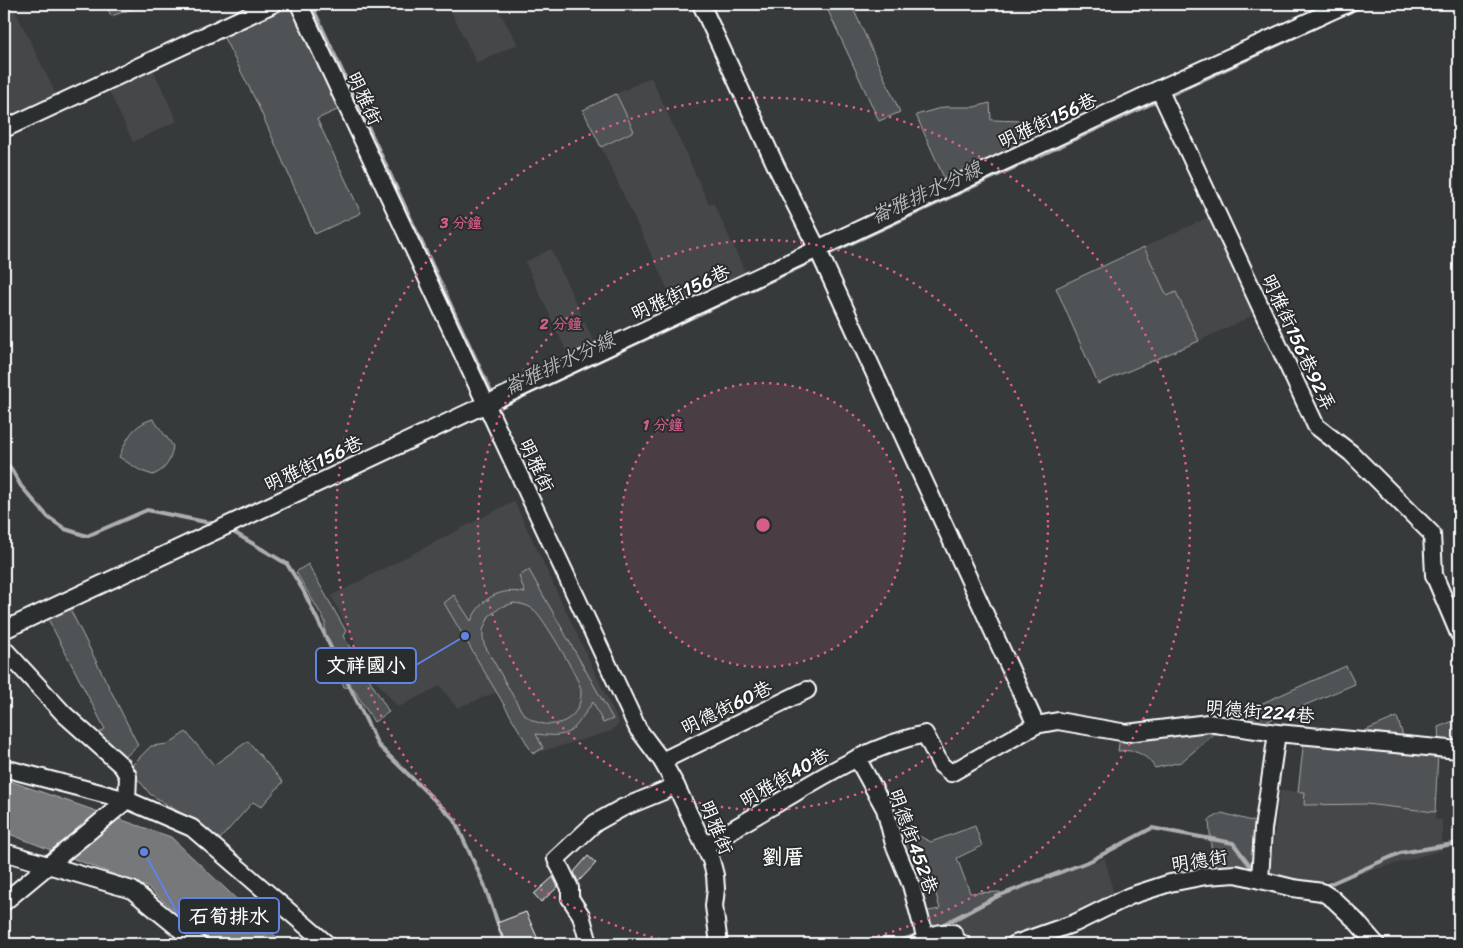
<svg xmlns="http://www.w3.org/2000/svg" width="1463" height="948" font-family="Sriracha,'LXGW WenKai TC',sans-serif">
	<rect width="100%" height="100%" fill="#373a3b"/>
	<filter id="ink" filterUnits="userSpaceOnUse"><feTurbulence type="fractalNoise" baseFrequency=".02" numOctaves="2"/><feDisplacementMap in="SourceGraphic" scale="10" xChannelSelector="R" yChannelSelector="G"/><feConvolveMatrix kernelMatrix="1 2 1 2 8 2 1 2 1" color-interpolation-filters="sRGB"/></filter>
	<g filter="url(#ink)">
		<g fill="#444748">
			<polygon points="9,4 12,4 57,96 13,118 4,100 4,6"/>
			<polygon points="447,4 495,4 518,44 477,63"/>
			<polygon points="153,69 177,121 133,142 108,89"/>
			<polygon points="651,77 709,204 713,202 747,276 677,309 601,147 633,131 616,94"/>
			<polygon points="1211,216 1256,314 1199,341 1176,292 1167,296 1144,247"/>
			<polygon points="551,249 596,346 570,359 525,262"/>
			<polygon points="514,501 619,723 612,731 533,754 497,692 457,708 440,686 398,707 371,675 331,596"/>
			<polygon points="1280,791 1305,792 1305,805 1366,804 1435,812 1435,819 1442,820 1442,850 1343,879 1313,882 1274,877 1270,871"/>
			<polygon points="1105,858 1116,904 1008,944 969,944 955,921 1001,896"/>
		</g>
		<g fill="#505354" stroke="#a8a9aa" fill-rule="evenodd">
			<polygon points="106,4 130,4 132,9 111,16"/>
			<polygon points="297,4 346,106 317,119 361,213 315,234 257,103 223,36"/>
			<polygon points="825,4 851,4 900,112 879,121"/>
			<polygon points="616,94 634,131 601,147 583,110"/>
			<polygon points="990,103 991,120 1025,121 1025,134 1015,154 945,180 916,115 944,107 974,107"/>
			<polygon points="1144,247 1167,296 1176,292 1199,341 1098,384 1056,288"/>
			<path d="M153 419 173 446C171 460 167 469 153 475L141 471 119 457C127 439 132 425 153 419Z"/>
			<polygon points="308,564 346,631 343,636 389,712 374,722 353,688 344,687 340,676 340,668 325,639 325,621 296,572"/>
			<path d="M529 570 613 719 603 723 593 702C572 730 575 739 536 734L543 748 533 754 444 603 454 595 471 621C481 598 500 587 525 593L519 576ZM514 603C523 604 532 606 538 614 546 623 580 680 581 690 583 725 543 735 522 712L484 644 483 637V630L489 616 501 607Z"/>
			<polygon points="69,607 138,745 123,759 97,734 105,729 47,617"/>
			<polygon points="1346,666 1355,684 1265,722 1231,717"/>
			<polygon points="1397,717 1403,736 1364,731"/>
			<polygon points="1459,719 1459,743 1439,740 1438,727"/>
			<path d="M1192 729 1217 732 1181 762 1155 768C1146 754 1135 749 1118 751L1120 737Z"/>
			<polygon points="186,732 214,765 248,741 283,782 261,807 253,802 220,839 202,826 150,794 129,768 151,746 168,744"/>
			<polygon points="1304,740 1438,752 1435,812 1366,804 1304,805 1305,792 1298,792"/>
			<polygon points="1222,813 1270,826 1265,874 1213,872 1209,820"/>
			<polygon points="975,826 982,846 957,858 970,893 1000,892 1001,896 955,921 928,928 923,912 940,909 933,883 917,888 901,843 919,836 931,842"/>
		</g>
		<polygon fill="#767879" stroke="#adaeaf" points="4,779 171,837 284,944 213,944 147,887 4,832"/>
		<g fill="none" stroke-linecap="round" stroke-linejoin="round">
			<g stroke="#adaeaf" stroke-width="4">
				<polyline points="311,4 493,396"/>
				<polyline points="1347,13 1366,4"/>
				<polyline points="1168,96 1329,21"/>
				<polyline points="826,255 1159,100"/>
				<polyline points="497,405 498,408 817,259"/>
				<polyline points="4,460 12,470 21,486 48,517 65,529 87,536 147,510 215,524"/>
				<polyline points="230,530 287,564 303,590 378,745 454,819 484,884 505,944"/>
				<polyline points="1323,887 1400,853 1459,843"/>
				<polyline points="938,927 998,896 1090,861 1152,828 1233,843 1255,872"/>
				<polyline points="891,944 920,934"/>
			</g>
		</g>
		<g fill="#636465" stroke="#fff">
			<polygon points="588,856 596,863 578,882 574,872"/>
			<polygon points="553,877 558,887 541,902 534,894"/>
			<polygon points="526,912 540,944 506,944 497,923"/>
		</g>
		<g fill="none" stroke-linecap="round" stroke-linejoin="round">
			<defs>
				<g id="minor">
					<polyline points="299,4 638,729 662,761 676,786 711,860 715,875 716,889 714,906 719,944"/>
					<polyline points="701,4 776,166 818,250 1036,725"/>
					<polyline points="1159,89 1316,426 1351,453 1432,534 1434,575 1459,634"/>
					<polyline points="4,129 273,4"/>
					<polyline points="4,630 1159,89 1347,4"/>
					<polyline points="4,649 64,714 122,766 128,776 127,800 4,902"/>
					<polyline points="857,758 885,809 894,844 911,885 926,940"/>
					<polyline points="662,761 807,690"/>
					<polyline points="4,768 127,800 192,828 327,944"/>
					<path d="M705 846C734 828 764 811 793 794 835 769 877 744 925 734L941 765 951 773 1036 725 1058 721 1127 733 1208 723 1277 733 1459 750"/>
					<polyline points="4,852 132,890 198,944"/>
					<polyline points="1260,880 1263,829 1277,733"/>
					<polyline points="589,944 581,915 570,898 570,888 556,859 595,823 622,808 676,786"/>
					<path d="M917 944C933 937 934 931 953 933L958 942 963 944"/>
					<polyline points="1015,944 1075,923 1130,896 1170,883 1206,876 1236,874 1293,888 1322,892 1333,899 1355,920 1376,944"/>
				</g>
			</defs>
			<use href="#minor" stroke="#fff" stroke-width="20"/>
			<use href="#minor" stroke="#2a2d2e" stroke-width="16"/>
		</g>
	</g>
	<circle cx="763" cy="525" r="142" fill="#d45d8c" fill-opacity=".12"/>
	<g fill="none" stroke="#d45d8c" stroke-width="2.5" stroke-dasharray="2.5 5">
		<circle cx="763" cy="525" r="142"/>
		<circle cx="763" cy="525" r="285"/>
		<path d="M682 944A427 427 0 1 1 844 944"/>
	</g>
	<g text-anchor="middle" stroke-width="4" stroke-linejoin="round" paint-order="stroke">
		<g font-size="19" fill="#fff" stroke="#2a2d2e">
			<text transform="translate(365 98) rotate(65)" y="7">明雅街</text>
			<text transform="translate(1047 120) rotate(-25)" y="7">明雅街156巷</text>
			<text transform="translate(680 292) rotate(-25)" y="7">明雅街156巷</text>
			<text transform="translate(1299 342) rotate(65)" y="7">明雅街156巷92弄</text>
			<text transform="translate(313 463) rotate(-25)" y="7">明雅街156巷</text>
			<text transform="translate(537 465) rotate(65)" y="7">明雅街</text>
			<text transform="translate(726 707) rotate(-26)" y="7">明德街60巷</text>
			<text transform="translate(1260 711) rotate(5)" y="7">明德街224巷</text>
			<text transform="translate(784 777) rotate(-30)" y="7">明雅街40巷</text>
			<text transform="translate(717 827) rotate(67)" y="7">明雅街</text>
			<text transform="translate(914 841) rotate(70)" y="7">明德街452巷</text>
			<text transform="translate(1199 860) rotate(-8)" y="7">明德街</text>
		</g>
		<g font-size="20" font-style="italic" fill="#b4b5b5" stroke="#2a2d2e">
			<text transform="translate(926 192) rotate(-25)" y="7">崙雅排水分線</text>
			<text transform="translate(559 363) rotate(-25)" y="7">崙雅排水分線</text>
		</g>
		<g font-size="21" font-weight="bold" fill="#fff" stroke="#2a2d2e">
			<text x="783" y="864">劉厝</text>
		</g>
	</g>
	<circle cx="763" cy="525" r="8" fill="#d45d8c" stroke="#2a2d2e" stroke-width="2.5"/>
	<g font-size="15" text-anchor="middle" font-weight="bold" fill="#d45d8c" stroke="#2a2d2e" stroke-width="4" stroke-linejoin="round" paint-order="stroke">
		<text x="461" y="228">3 分鐘</text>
		<text x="561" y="329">2 分鐘</text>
		<text x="663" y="430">1 分鐘</text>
	</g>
	<path fill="none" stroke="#6183e4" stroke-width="2" d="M465 636L416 665M144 852L179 916"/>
	<g fill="#6183e4" stroke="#2a2d2e" stroke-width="2">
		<circle cx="465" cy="636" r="5"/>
		<circle cx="144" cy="852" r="5"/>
	</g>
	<g fill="#2a2d2e" stroke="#6183e4" stroke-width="2">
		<rect x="316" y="648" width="100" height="35" rx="5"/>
		<rect x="179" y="898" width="100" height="35" rx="5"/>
	</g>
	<g font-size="20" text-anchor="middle" font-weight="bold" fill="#fff">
		<text x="366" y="672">文祥國小</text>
		<text x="229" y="923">石筍排水</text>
	</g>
	<rect width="1463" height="948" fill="none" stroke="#2a2d2e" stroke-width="20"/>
	<rect x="10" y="10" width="1443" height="928" fill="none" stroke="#fff" stroke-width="2" filter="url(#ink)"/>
</svg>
